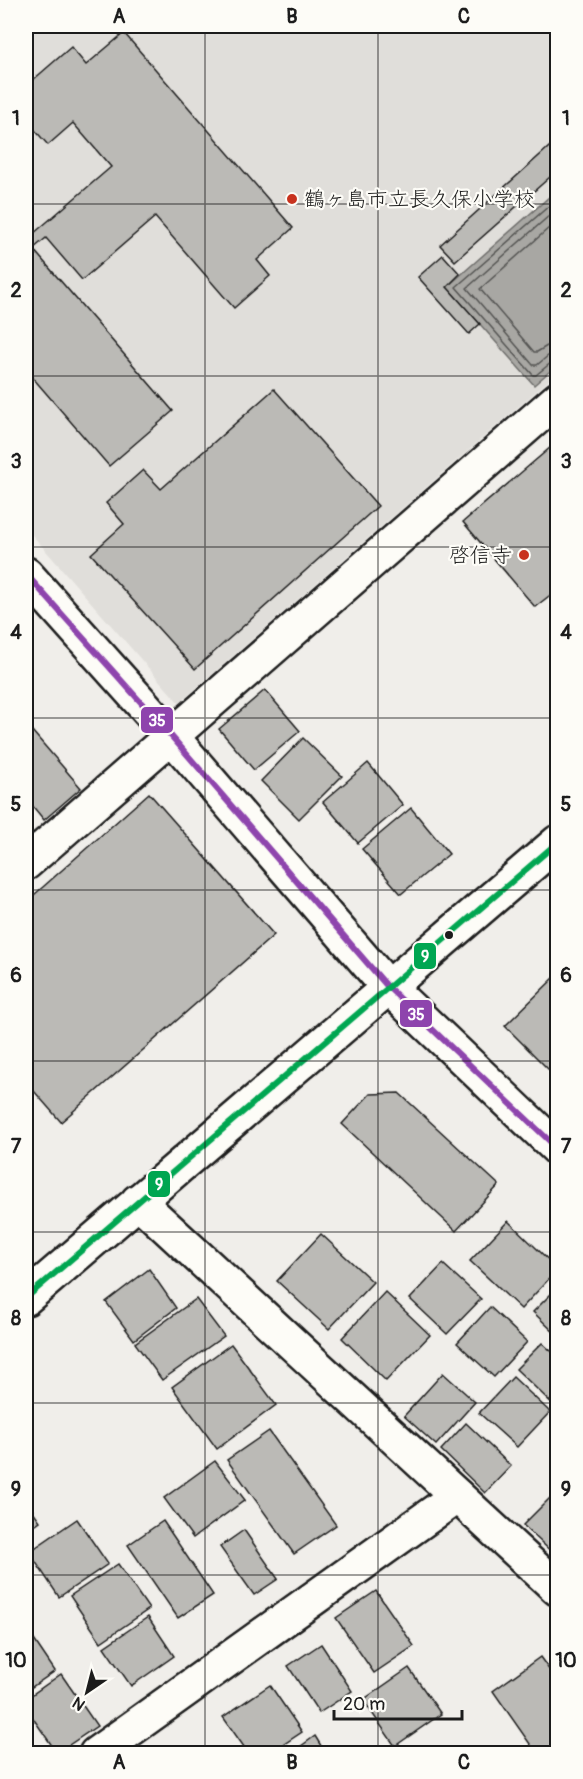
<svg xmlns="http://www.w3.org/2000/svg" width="583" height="1779" font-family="Pangolin,'Klee One',sans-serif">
	<rect width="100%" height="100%" fill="#f0eeea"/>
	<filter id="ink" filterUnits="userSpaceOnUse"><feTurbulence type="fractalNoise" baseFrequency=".0167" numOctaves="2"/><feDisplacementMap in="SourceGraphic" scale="12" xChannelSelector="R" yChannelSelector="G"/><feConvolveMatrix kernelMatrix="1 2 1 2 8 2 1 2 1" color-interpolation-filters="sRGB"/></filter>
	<g filter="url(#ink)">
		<polygon fill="#e0deda" points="26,26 557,26 557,373 179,703 26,528"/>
		<polygon fill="#a8a7a3" stroke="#706f6d" stroke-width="1.5" points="557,190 557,365 534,385 447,287"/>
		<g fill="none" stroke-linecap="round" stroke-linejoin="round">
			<g stroke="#545452" stroke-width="1.5">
				<polyline points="558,198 456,287 533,375 536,375 552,362 558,361"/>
				<polyline points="558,208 467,288 533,365 537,365 549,355 558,353"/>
				<polyline points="558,220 480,289 534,352 537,352 547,346 558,344"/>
			</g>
		</g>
		<g fill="#bbbab6" stroke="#1c1c1c" stroke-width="1.5">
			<polygon points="124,33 293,228 257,260 270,276 234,308 155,217 82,280 46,238 33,249 173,411 109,466 26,370 26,240 111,167 73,123 48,145 26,120 26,86 71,47 86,65"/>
			<polygon points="558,139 558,170 455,261 440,245"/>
			<polygon points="443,255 460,274 447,287 480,324 469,334 418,277"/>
			<polygon points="274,389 378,506 195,669 91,554 124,524 106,503 143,470 161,489"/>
			<polygon points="551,447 558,454 558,589 535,607 463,522"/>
			<polygon points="265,690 300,731 254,770 219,729"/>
			<polygon points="26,724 81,788 44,820 26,798"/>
			<polygon points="303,738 342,776 299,819 261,781"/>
			<polygon points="368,763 403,805 358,843 323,802"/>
			<polygon points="149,793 274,935 61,1122 26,1082 26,902"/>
			<polygon points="411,808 449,854 401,894 362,849"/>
			<polygon points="558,974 558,1079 505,1026"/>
			<polygon points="399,1093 499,1185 456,1231 342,1124 370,1094"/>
			<polygon points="508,1221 558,1269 521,1309 470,1261"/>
			<polygon points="321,1234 373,1282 329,1329 277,1281"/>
			<polygon points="443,1264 481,1299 447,1334 410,1299"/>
			<polygon points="149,1269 176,1308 134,1340 106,1302"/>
			<polygon points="558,1287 558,1336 533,1312"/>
			<polygon points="385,1292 430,1335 386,1381 342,1338"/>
			<polygon points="196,1299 224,1336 162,1380 135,1343"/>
			<polygon points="490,1307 527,1342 494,1377 457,1343"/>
			<polygon points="542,1343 558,1357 558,1409 516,1369"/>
			<polygon points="231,1344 276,1405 217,1449 172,1387"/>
			<polygon points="443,1373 475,1402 436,1445 404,1416"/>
			<polygon points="513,1377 550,1412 517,1447 479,1413"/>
			<polygon points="466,1423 511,1466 485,1493 441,1450"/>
			<polygon points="269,1431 336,1525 294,1554 227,1460"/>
			<polygon points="215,1461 245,1500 193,1538 164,1498"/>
			<polygon points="555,1493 558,1496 558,1558 523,1525"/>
			<polygon points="26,1501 40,1521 26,1531"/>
			<polygon points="77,1519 108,1564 59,1597 29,1552"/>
			<polygon points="163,1521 213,1595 178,1618 128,1545"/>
			<polygon points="244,1530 278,1579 254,1595 220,1547"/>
			<polygon points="118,1564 149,1609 101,1642 70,1596"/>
			<polygon points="376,1591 414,1646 374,1673 336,1618"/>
			<polygon points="148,1617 174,1656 131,1686 104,1647"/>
			<polygon points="28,1631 55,1671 26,1691 26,1633"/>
			<polygon points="321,1644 352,1691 319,1713 288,1666"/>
			<polygon points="540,1657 558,1682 558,1748 550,1754 537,1754 493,1691"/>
			<polygon points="409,1668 441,1714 395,1746 363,1700"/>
			<polygon points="61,1674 97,1726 57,1753 26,1708 26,1699"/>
			<polygon points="270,1685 302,1732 269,1754 249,1754 223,1717"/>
			<polygon points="315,1736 326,1754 290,1754"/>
		</g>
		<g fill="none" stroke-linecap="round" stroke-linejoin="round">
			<defs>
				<g id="minor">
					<polyline points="26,574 172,737 387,986 558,1149"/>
					<polyline points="26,863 558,399"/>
					<polyline points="138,1201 558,1589"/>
					<polyline points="96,1754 457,1496"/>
				</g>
				<polyline id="tertiary" points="26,1298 558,842"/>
			</defs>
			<use href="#minor" stroke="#1c1c1c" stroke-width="38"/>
			<use href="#tertiary" stroke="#1c1c1c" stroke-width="38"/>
			<use href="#minor" stroke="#fdfcf7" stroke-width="33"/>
			<use href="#tertiary" stroke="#fdfcf7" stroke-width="33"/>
			<defs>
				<polyline id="bus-1" points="26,574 172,737 387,986 558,1149"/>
				<polyline id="bus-2" points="26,1298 558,842"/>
			</defs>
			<use href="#bus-1" stroke="#fdfcf7" stroke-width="10"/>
			<use href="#bus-2" stroke="#fdfcf7" stroke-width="10"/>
			<use href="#bus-1" stroke="#8e44ad" stroke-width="6"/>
			<use href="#bus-2" stroke="#00a651" stroke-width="6"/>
		</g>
	</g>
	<path fill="none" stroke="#1c1c1c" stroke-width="1.5" stroke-opacity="0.55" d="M205 26V1754M378 26V1754M26 204H558M26 376H558M26 547H558M26 718H558M26 890H558M26 1061H558M26 1232H558M26 1403H558M26 1575H558"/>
	<g fill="#c8321e" stroke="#fdfcf7" stroke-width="2">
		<circle cx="292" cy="199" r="6"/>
		<circle cx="524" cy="555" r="6"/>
	</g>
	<circle fill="#1c1c1c" stroke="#fdfcf7" stroke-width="2" cx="449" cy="935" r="5"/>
	<g text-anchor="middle" stroke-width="4.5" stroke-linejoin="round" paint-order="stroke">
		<g font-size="21" fill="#1c1c1c" stroke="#fdfcf7" text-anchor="start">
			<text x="304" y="206">鶴ヶ島市立長久保小学校</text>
			<text x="512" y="562" text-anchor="end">啓信寺</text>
		</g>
	</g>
	<g stroke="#fdfcf7" stroke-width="2">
		<rect x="140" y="706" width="34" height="28" rx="6" fill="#8e44ad"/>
		<rect x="413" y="942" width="24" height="28" rx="6" fill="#00a651"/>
		<rect x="399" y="999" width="34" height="29" rx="6" fill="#8e44ad"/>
		<rect x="147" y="1170" width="24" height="28" rx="6" fill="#00a651"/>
	</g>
	<g font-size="16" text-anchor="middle" font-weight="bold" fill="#fff">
		<text x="157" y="726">35</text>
		<text x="425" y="962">9</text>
		<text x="416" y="1020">35</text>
		<text x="159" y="1190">9</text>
	</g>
	<rect width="583" height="1779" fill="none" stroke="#fdfcf7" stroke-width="66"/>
	<g transform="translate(87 1692) rotate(215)" stroke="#fdfcf7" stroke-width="4.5" paint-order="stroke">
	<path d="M0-4.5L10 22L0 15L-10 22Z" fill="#1c1c1c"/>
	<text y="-9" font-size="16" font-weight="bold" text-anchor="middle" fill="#1c1c1c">N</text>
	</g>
	<path d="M334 1710v9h128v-9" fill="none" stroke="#1c1c1c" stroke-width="3"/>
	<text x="343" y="1710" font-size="18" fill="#1c1c1c" stroke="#fdfcf7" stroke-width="4.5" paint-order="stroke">20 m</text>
	<rect x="33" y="33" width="517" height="1713" fill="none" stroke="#1c1c1c" stroke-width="2"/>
	<g font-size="20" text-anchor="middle" font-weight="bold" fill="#1c1c1c">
		<text x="119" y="23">A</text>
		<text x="292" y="23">B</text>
		<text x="464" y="23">C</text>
		<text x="16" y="125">1</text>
		<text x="566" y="125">1</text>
		<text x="16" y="297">2</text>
		<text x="566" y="297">2</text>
		<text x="16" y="468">3</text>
		<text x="566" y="468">3</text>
		<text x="16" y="639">4</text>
		<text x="566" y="639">4</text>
		<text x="16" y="811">5</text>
		<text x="566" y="811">5</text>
		<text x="16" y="982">6</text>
		<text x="566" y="982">6</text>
		<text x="16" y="1153">7</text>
		<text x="566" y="1153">7</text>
		<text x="16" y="1325">8</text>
		<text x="566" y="1325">8</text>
		<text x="16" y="1496">9</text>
		<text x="566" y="1496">9</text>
		<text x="16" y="1667">10</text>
		<text x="566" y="1667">10</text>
		<text x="119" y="1769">A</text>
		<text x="292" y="1769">B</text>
		<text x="464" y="1769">C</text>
	</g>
</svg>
